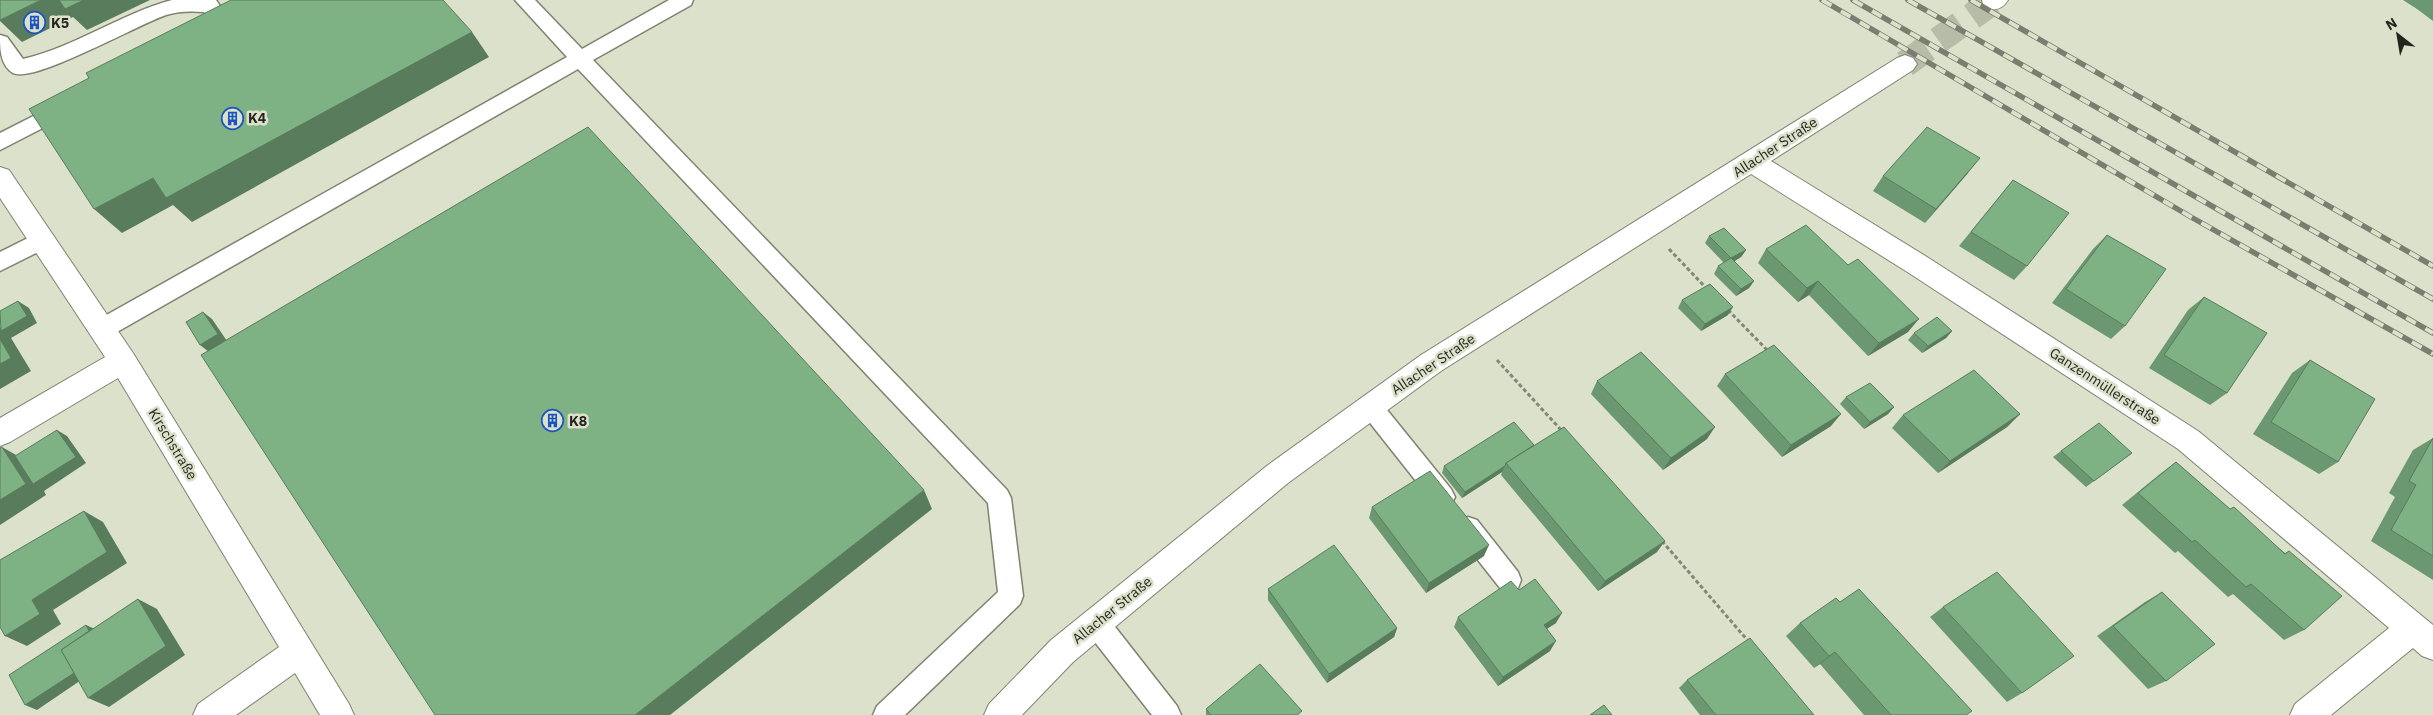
<svg xmlns="http://www.w3.org/2000/svg" width="2433" height="715" font-family="'IBM Plex Sans',sans-serif">
	<rect width="100%" height="100%" fill="#dce1cb"/>
	<g fill="none" stroke-linecap="round" stroke-linejoin="round">
		<polyline stroke="#b7bca8" stroke-width="27" stroke-dasharray="27 14" stroke-linecap="butt" points="1905,64 1992,2"/>
		<defs>
			<g id="service">
				<path d="M172 0H216L233 25 230 30C215 34 211 22 204 12 190 11 179 11 166 15 139 24 33 84 13 73 0 65 0 48 0 35L7 37 23 59C75 47 120 14 172 0Z"/>
				<polygon points="515,0 535,0 582,49 669,0 693,0 691,5 593,60 1007,490 1011,498 1023,596 1020,604 905,715 873,715 877,706 998,592 988,503 578,69 110,336 102,338 94,336 91,329 94,322 567,57"/>
				<polygon points="65,100 72,103 75,108 72,113 0,150 0,133"/>
				<polygon points="42,231 50,234 53,240 50,246 0,271 0,252"/>
				<polygon points="1371,397 1379,400 1451,489 1455,497 1451,505 1443,508 1435,505 1363,414 1359,407 1363,400"/>
				<polygon points="1468,517 1477,520 1518,572 1521,580 1518,588 1509,592 1500,588 1459,536 1456,528 1459,520"/>
				<polygon points="1096,611 1105,614 1177,706 1181,715 1152,715 1087,632 1083,623 1087,614"/>
			</g>
			<g id="minor">
				<path d="M1982 0H2008C2002 10 1994 11 1984 8Z"/>
				<polygon points="1905,55 1913,58 1917,64 1913,70 1771,161 1927,257 2198,431 2433,625 2433,660 2422,656 2413,648 2331,715 2290,715 2295,704 2389,628 2178,449 1909,273 1751,174 1441,371 1431,375 1421,371 1417,363 1421,355 1897,58"/>
				<polygon points="0,167 9,170 133,353 349,704 354,715 320,715 295,673 236,715 193,715 198,704 279,647 118,378 10,442 0,446 0,418 105,357 0,198"/>
			</g>
			<polygon id="tertiary" points="1431,351 1441,355 1445,363 1441,371 1288,483 1073,662 1022,715 984,715 989,704 1051,640 1268,465 1421,355"/>
		</defs>
		<use href="#service" stroke="#7e836f" stroke-width="3"/>
		<use href="#minor" stroke="#7e836f" stroke-width="2"/>
		<use href="#tertiary" stroke="#7e836f" stroke-width="2"/>
		<g stroke="#838778" stroke-width="3" stroke-dasharray="4 2.5" stroke-linecap="butt">
			<polyline points="1669,249 1708,290"/>
			<polyline points="1728,310 1769,352"/>
			<polyline points="1497,360 1562,431"/>
			<polyline points="1662,541 1749,642"/>
		</g>
		<use href="#service" fill="#fff" fill-rule="evenodd"/>
		<use href="#minor" fill="#fff" fill-rule="evenodd"/>
		<use href="#tertiary" fill="#fff" fill-rule="evenodd"/>
		<defs>
			<g id="rail">
				<polyline points="1822,0 2191,217 2433,354"/>
				<polyline points="1853,0 2433,333"/>
				<polyline points="1908,0 2433,299"/>
				<polyline points="1971,0 2433,266"/>
			</g>
		</defs>
		<use href="#rail" stroke="#7a7d6f" stroke-width="5.5"/>
		<use href="#rail" stroke="#dce1cb" stroke-width="4" stroke-dasharray="11" stroke-linecap="butt"/>
	</g>
	<g fill="#6c9871">
		<polygon points="2403,0 2433,0 2433,21 2417,9"/>
		<polygon points="1968,173 1925,223 1873,191 1883,176"/>
		<polygon points="2013,180 2027,266 2014,280 1959,246"/>
		<polygon points="2107,235 2125,326 2111,339 2052,303 2093,249"/>
		<polygon points="1709,236 1746,250 1741,257 1734,261 1754,281 1749,288 1736,296 1714,274 1718,266 1724,263 1705,243"/>
		<polygon points="1766,249 1908,332 1868,356 1809,295 1798,302 1758,263"/>
		<polygon points="2204,297 2227,393 2210,405 2149,368 2188,310"/>
		<polygon points="1682,300 1728,315 1701,331 1678,308"/>
		<polygon points="1952,331 1946,338 1922,353 1908,340 1914,333"/>
		<polygon points="2310,360 2338,462 2319,474 2253,434 2292,373"/>
		<polygon points="1725,374 1831,426 1782,457 1717,386"/>
		<polygon points="1597,381 1707,439 1663,470 1591,394"/>
		<polygon points="1846,397 1894,407 1888,414 1864,429 1840,404"/>
		<polygon points="2020,414 2007,427 1938,473 1892,428 1903,415"/>
		<polygon points="2433,438 2433,580 2371,541 2395,497 2389,493 2413,450"/>
		<polygon points="1534,445 1657,552 1598,591 1501,475 1502,472 1462,498 1442,473 1444,466"/>
		<polygon points="2061,451 2132,453 2086,487 2053,457"/>
		<polygon points="2176,462 2230,509 2285,553 2289,551 2304,630 2284,640 2233,594 2228,597 2178,551 2175,553 2122,505 2160,474"/>
		<polygon points="1372,507 1484,556 1426,593 1369,518"/>
		<polygon points="1268,589 1397,628 1394,637 1327,683 1268,600"/>
		<polygon points="1519,590 1556,623 1547,629 1550,651 1498,686 1454,627 1458,617"/>
		<polygon points="2162,592 2166,681 2148,689 2097,636 2145,602"/>
		<polygon points="1840,602 1966,715 1864,715 1820,664 1814,668 1786,636 1800,623"/>
		<polygon points="1943,607 2022,693 2007,702 1930,617"/>
		<polygon points="1687,680 1814,715 1700,715 1679,688"/>
		<polygon points="1206,709 1301,715 1206,715"/>
	</g>
	<g fill="#587c5c">
		<polygon points="41,0 150,0 87,30 73,17 22,42 0,21 0,20"/>
		<polygon points="472,32 489,57 192,222 173,205 122,233 94,209 153,178"/>
		<polygon points="1980,158 1968,173 1925,223 1936,209"/>
		<polygon points="1746,250 1741,257 1727,266 1731,258"/>
		<polygon points="1754,281 1749,288 1736,296 1741,289"/>
		<polygon points="1818,281 1809,295 1798,302 1807,288"/>
		<polygon points="18,301 29,308 37,323 11,338 31,371 0,389 0,328"/>
		<polygon points="1733,307 1728,315 1701,331 1705,324"/>
		<polygon points="203,312 212,319 227,341 209,352 200,345"/>
		<polygon points="1919,319 1908,332 1868,356 1879,343"/>
		<polygon points="1952,331 1946,338 1922,353 1928,346"/>
		<polygon points="1894,407 1888,414 1864,429 1870,422"/>
		<polygon points="1841,414 1831,426 1782,457 1791,445"/>
		<polygon points="2020,414 2007,427 1938,473 1950,461"/>
		<polygon points="1715,427 1707,439 1663,470 1671,458"/>
		<polygon points="57,430 67,436 86,463 44,491 46,495 0,525 0,500 2,447 23,459"/>
		<polygon points="1505,466 1502,472 1462,498 1465,492"/>
		<polygon points="924,490 932,509 670,715 635,715"/>
		<polygon points="84,511 103,522 127,563 53,610 61,624 27,646 5,636 32,600"/>
		<polygon points="1665,541 1657,552 1598,591 1605,581"/>
		<polygon points="1489,545 1484,556 1426,593 1429,583"/>
		<polygon points="138,599 157,609 185,655 109,707 88,698"/>
		<polygon points="1562,613 1556,623 1538,634 1544,625"/>
		<polygon points="86,625 97,630 90,674 37,710 25,705"/>
		<polygon points="1397,628 1394,637 1327,683 1329,674"/>
		<polygon points="1556,641 1550,651 1498,686 1503,677"/>
		<polygon points="1835,652 1820,664 1814,668 1829,656"/>
	</g>
	<g fill="#7eb183" stroke="#587c5c">
		<polygon points="0,0 41,0 0,20"/>
		<polygon points="59,0 84,0 65,9"/>
		<polygon points="231,0 443,0 472,32 166,198 153,178 94,209 29,109 89,78 86,73"/>
		<polygon points="588,127 924,490 635,715 435,715 201,355"/>
		<polygon points="1927,127 1980,158 1936,209 1883,176"/>
		<polygon points="2013,180 2069,213 2027,266 1971,232"/>
		<polygon points="1806,225 1848,265 1858,259 1919,319 1879,343 1818,281 1807,288 1766,249"/>
		<polygon points="1724,228 1746,250 1731,258 1709,236"/>
		<polygon points="2107,235 2166,269 2125,326 2066,289"/>
		<polygon points="1731,258 1754,281 1741,289 1718,266"/>
		<polygon points="1710,284 1733,307 1705,324 1682,300"/>
		<polygon points="2204,297 2267,333 2227,393 2164,355"/>
		<polygon points="18,301 27,316 1,331 0,311"/>
		<polygon points="203,312 218,334 200,345 186,322"/>
		<polygon points="1937,317 1952,331 1928,346 1914,333"/>
		<polygon points="0,339 11,358 0,364"/>
		<polygon points="1774,345 1841,414 1791,445 1725,374"/>
		<polygon points="1641,352 1715,427 1671,458 1597,381"/>
		<polygon points="2310,360 2375,399 2338,462 2271,422"/>
		<polygon points="1974,370 2020,414 1950,461 1903,415"/>
		<polygon points="1870,383 1894,407 1870,422 1846,397"/>
		<polygon points="1514,422 1534,445 1506,463 1505,466 1465,492 1444,466"/>
		<polygon points="2099,423 2132,453 2094,481 2061,451"/>
		<polygon points="1564,427 1665,541 1605,581 1506,463"/>
		<polygon points="57,430 76,457 33,484 15,456"/>
		<polygon points="2433,438 2433,556 2391,530 2416,485 2409,481"/>
		<polygon points="2,447 26,484 0,500 0,448"/>
		<polygon points="2176,462 2230,509 2234,507 2285,554 2289,551 2342,596 2304,630 2251,584 2246,587 2195,540 2192,542 2138,493"/>
		<polygon points="1430,471 1489,545 1429,583 1372,507"/>
		<polygon points="84,511 107,552 32,600 40,614 5,636 0,627 0,560"/>
		<polygon points="1334,545 1397,628 1329,674 1268,589"/>
		<polygon points="1997,572 2074,656 2022,693 1943,607"/>
		<polygon points="1535,579 1562,613 1544,625 1556,641 1503,677 1458,617 1511,581 1519,590"/>
		<polygon points="1859,589 1972,711 1966,715 1891,715 1835,652 1829,656 1800,623 1836,598 1840,602"/>
		<polygon points="2162,592 2215,644 2166,681 2113,626"/>
		<polygon points="138,599 166,646 88,698 61,650"/>
		<polygon points="86,625 89,631 61,650 74,673 25,705 9,675"/>
		<polygon points="1750,638 1814,715 1716,715 1687,680"/>
		<polygon points="1260,664 1302,711 1297,715 1211,715 1206,709"/>
		<polygon points="1604,705 1612,715 1590,715"/>
	</g>
	<defs>
		<symbol id="building-ring" viewBox="-11 -11 22 22"><circle r="9.5" fill="#dce1cb" stroke="#1c55c1" stroke-width="1.5"/><path d="M-4-6H4V6H1V3H-1V6H-4ZM-2.5-4.3h1.7v1.8h-1.7ZM.8-4.3h1.7v1.8H.8ZM-2.5-1h1.7V.8h-1.7ZM.8-1h1.7V.8H.8Z" fill="#1c55c1"/></symbol>
	</defs>
	<g fill-rule="evenodd">
		<use href="#building-ring" x="22" y="10" width="25" height="25"/>
		<use href="#building-ring" x="220" y="106" width="25" height="25"/>
		<use href="#building-ring" x="540" y="408" width="25" height="25"/>
	</g>
	<g text-anchor="middle" stroke-width="5" stroke-linejoin="round" paint-order="stroke">
		<g font-size="14" font-weight="bold" fill="#24261e" stroke="#dce1cb" text-anchor="start">
			<text x="51" y="28">K5</text>
			<text x="248" y="123">K4</text>
			<text x="569" y="426">K8</text>
		</g>
		<g font-size="14" fill="#24261e" stroke="#dce1cb">
			<text transform="translate(1775 147) rotate(-33)" y="5">Allacher Straße</text>
			<text transform="translate(1433 364) rotate(-34)" y="5">Allacher Straße</text>
			<text transform="translate(2105 386) rotate(33)" y="5">Ganzenmüllerstraße</text>
			<text transform="translate(173 444) rotate(59)" y="5">Kirschstraße</text>
			<text transform="translate(1112 610) rotate(-39)" y="5">Allacher Straße</text>
		</g>
	</g>
	<g transform="translate(2398 35) rotate(329)" stroke="#dce1cb" stroke-width="4" paint-order="stroke">
	<path d="M0-4L9 19L0 12L-9 19Z" fill="#24261e"/>
	<text y="-8" font-size="14" font-weight="bold" text-anchor="middle" fill="#24261e">N</text>
	</g>
</svg>
